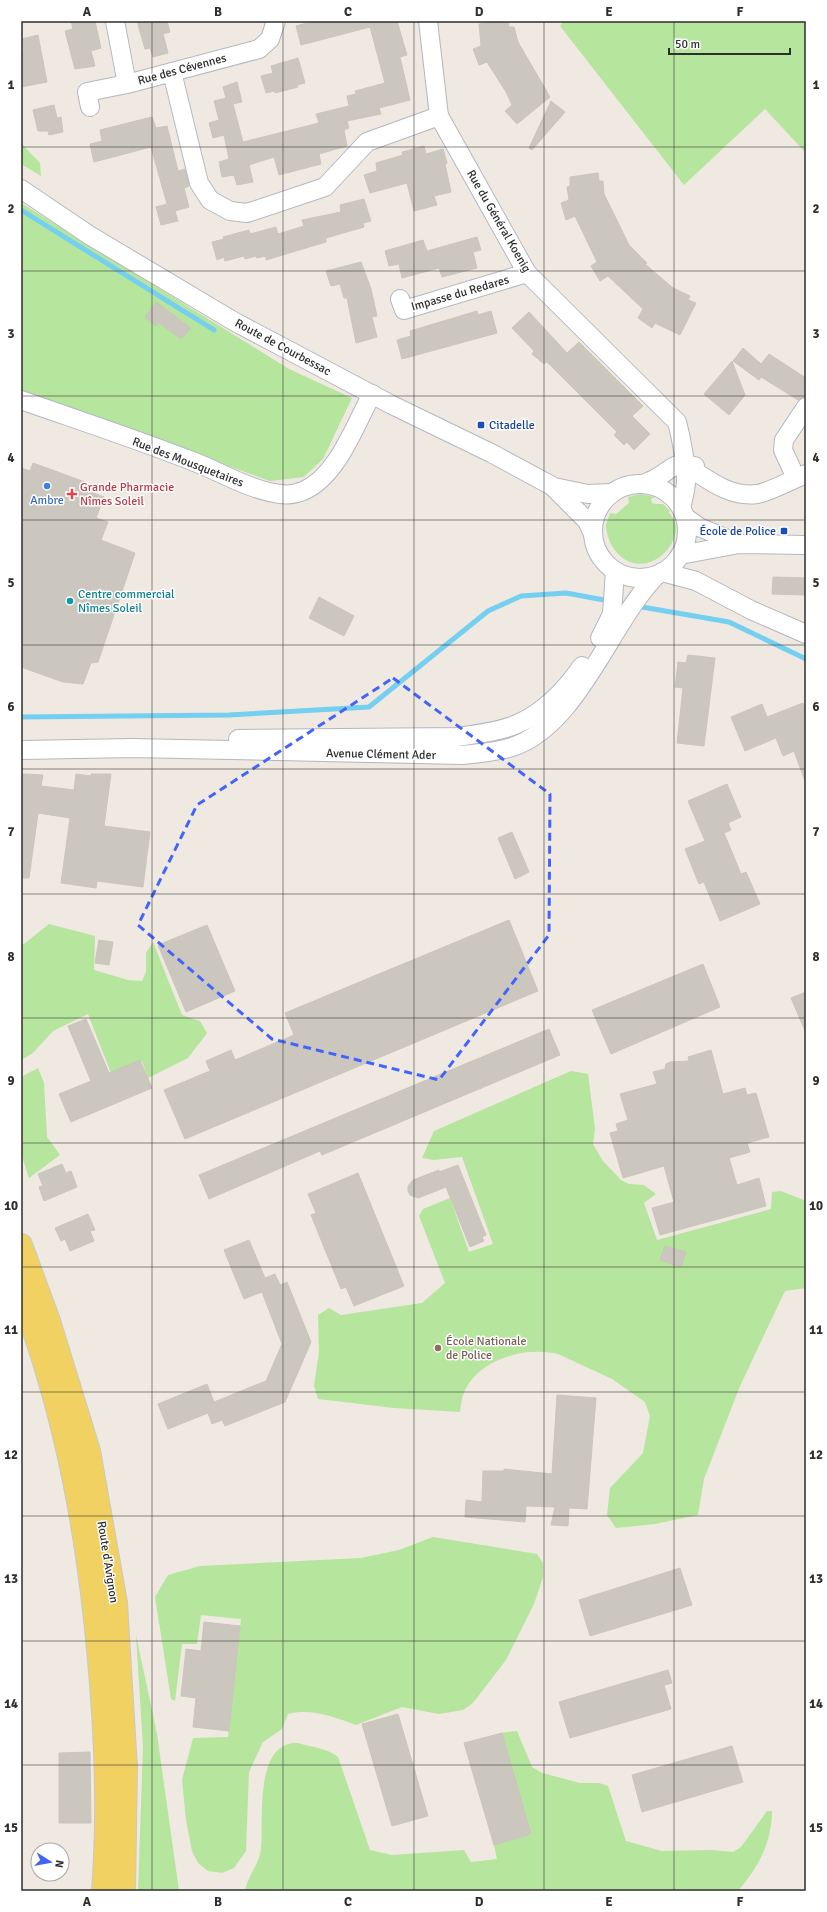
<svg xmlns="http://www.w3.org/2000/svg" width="827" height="1912" font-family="Signika,sans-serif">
	<rect width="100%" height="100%" fill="#efe9e1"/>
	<g fill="#b6e59e">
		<polygon points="563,21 806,21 806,153 765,109 684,185 560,26"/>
		<polygon points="21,143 40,163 41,176 21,164"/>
		<polygon points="21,203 289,369 352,398 323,459 304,477 270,481 21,391"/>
		<path d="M640 494 655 497 651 499 652 503 656 504H663L670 511 669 513C676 520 678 529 674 539 661 567 629 574 612 546 609 540 606 532 606 525 607 521 609 517 610 513L616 514 629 503 628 497Z"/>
		<polygon points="49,924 95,936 94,970 128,980 142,981 146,972 146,953 153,942 182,1015 200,1021 207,1033 188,1058 148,1078 142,1061 111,1073 88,1014 53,1031 33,1053 21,1060 21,944 24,944"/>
		<polygon points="38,1068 44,1083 47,1137 60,1155 29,1178 21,1153 21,1077"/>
		<path d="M571 1071 588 1074 595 1129 593 1144 603 1161 621 1180 629 1184 644 1185 656 1194 644 1203 657 1240 771 1209 772 1192 781 1191 806 1201V1288L785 1291 740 1386 704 1479 698 1515 655 1524 616 1528 607 1515 610 1488 643 1453 650 1416 645 1402 612 1379 558 1354C526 1347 483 1357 466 1388 462 1395 461 1405 460 1412L394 1408 318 1399 314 1386 319 1352 318 1315 329 1308 341 1315 422 1303 445 1283 419 1216 423 1209 450 1198 469 1252 493 1244 462 1157 434 1160 422 1158 434 1131Z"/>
		<path d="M433 1537 537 1554 543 1563V1577L534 1604 506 1660 473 1703 463 1710 439 1714 402 1707 356 1725C334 1717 312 1708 288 1714L282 1729 263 1742 249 1772 246 1851 234 1868 222 1873 208 1871 198 1863 192 1851 186 1820 182 1780 193 1738 228 1737 241 1619 201 1615 197 1644H182L175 1701 171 1699 155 1597 168 1575 200 1566 361 1558 399 1550Z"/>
		<polygon points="136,1635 157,1734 179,1891 138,1891 143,1747"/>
		<path d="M517 1731 532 1767 542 1773 580 1783H599L608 1786 626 1841 662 1851 712 1850 733 1852 741 1847 767 1811H772C772 1842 758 1868 738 1891H245C248 1875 259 1865 261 1849 264 1821 254 1748 293 1743 296 1742 301 1744 305 1745 317 1748 328 1749 338 1757L370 1850 392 1855 464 1850 471 1862 497 1859 494 1845 531 1834 500 1733Z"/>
	</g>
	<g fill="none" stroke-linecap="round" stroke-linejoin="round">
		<g stroke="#75cff0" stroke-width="5">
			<polyline points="21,210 214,330"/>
			<polyline points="642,607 729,622 806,659"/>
			<polyline points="21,717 229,715 369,707 488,611 521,596 566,593 604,600"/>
		</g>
	</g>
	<g fill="#cbc7bf" stroke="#cbc5ba">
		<polygon points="71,21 95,21 101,48 91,51 95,66 75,69 65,31 73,29"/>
		<polygon points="137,21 167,21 170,32 163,34 168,53 153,57 150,48 145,49"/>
		<polygon points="314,21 397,21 407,55 400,57 410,100 379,108 381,114 347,121 349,128 344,130 347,146 319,154 321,164 279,175 274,157 249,165 253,182 237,185 234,175 222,177 219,162 229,159 224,135 213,138 209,123 219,120 214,101 226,98 223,87 237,82 242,102 233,104 243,142 319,123 316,114 349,106 347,96 356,94 355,91 385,83 370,27 301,45 296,26"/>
		<polygon points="495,21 508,21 509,27 514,27 518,42 550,97 517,124 505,111 512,105 506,92 487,62 479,65 473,49 481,46 479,24"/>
		<polygon points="38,35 47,82 21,87 21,51 24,50 21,39"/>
		<polygon points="298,58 305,83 297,85 298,87 275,93 275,91 266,93 261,76 273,73 271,66"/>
		<polygon points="551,101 565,112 532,150 529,148"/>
		<polygon points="54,105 57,118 61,117 63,132 49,135 48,131 38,131 33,110"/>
		<polygon points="152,117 156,128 167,126 178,171 185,169 189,186 184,188 189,207 175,211 178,221 161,225 156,207 167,204 151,147 94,162 90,144 102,141 100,130"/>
		<polygon points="424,146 426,154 443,149 447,163 445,164 451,192 434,196 437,205 414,211 407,183 370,193 364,175 377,171 376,163 403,155 402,152"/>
		<polygon points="598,173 599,181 603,181 604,194 629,245 647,263 645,264 673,288 690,296 688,300 696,303 680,335 655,323 652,328 638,318 643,309 608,276 600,281 591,266 597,262 575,216 566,220 561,203 569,200 567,187 570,186 570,177"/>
		<polygon points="364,199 371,221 363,223 364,227 326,238 326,242 266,260 266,256 257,258 256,256 245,259 244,256 225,261 224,257 217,260 212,242 224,239 223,237 249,230 250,234 276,227 278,234 304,226 302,220 341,212 340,205"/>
		<polygon points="477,237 481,250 473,252 477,268 442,277 439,268 402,278 399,264 389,266 385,251 423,240 427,251"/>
		<polygon points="361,262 371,289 377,316 372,317 377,337 356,343 347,298 344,298 340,284 331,286 326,271"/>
		<polygon points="156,302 191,328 181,339 158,322 156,326 145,317"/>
		<polygon points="477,311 478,315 491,311 497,333 402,359 397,340 411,336 410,331"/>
		<polygon points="529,312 567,353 579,342 643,406 632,416 650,434 634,450 627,442 624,445 614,435 617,432 547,362 544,364 532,354 534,351 512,328"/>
		<polygon points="743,348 761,364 769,354 806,378 806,397 798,400 761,377 759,380 733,361"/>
		<polygon points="732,361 745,395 729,415 704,394"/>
		<polygon points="33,463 85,482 83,489 104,497 96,518 108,522 101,540 135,553 98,662 91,663 83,684 63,682 21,667 21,468 30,471"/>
		<polygon points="773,577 806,578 806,595 772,594"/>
		<polygon points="319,597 354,616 344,636 309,618"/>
		<polygon points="688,655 715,658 704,746 677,743 683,688 675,687 678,662 686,663"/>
		<polygon points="803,703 806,712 805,781 794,751 783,756 776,738 745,751 731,717 762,704 767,717"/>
		<polygon points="23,774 43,775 41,786 74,790 76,774 91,776 91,774 111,774 104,826 150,832 143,887 97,881 96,888 61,883 70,818 38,813 29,878 21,878 21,776"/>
		<polygon points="727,784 741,817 728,823 731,830 724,833 741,874 746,872 760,904 720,921 704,882 699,884 685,849 705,841 688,801"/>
		<polygon points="512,832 529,872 515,879 498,838"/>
		<polygon points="509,920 538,991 185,1139 164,1090 210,1071 206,1061 231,1050 235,1060 294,1035 285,1013"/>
		<polygon points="207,925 235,991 186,1012 158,945"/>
		<polygon points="99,940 113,942 109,965 95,963"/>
		<polygon points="703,964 720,1007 611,1054 592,1010"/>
		<polygon points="806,992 806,1033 791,998"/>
		<polygon points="86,1019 109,1073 140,1060 152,1088 71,1122 59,1094 91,1081 68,1026"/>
		<polygon points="549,1029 560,1055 322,1155 320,1151 209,1199 199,1175"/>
		<polygon points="711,1050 723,1094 745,1088 747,1095 756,1093 769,1137 747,1143 750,1152 729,1158 737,1185 759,1178 766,1206 660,1235 652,1208 674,1202 664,1166 623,1178 610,1133 618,1131 616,1124 628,1120 620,1094 657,1084 653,1072 665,1069 666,1064 670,1062 689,1061 688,1057"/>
		<polygon points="62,1164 66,1173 71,1171 77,1187 44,1201 39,1187 43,1186 38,1174"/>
		<polygon points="458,1165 486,1235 482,1237 484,1241 470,1247 446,1187 418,1198 410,1195 408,1191 408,1186 413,1180 439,1170 439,1172"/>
		<polygon points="358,1173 404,1286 354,1306 346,1287 341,1289 311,1215 316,1213 308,1194"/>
		<polygon points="88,1214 95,1230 90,1231 94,1241 70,1251 65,1239 61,1241 55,1228"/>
		<polygon points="249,1240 265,1278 275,1274 280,1285 287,1282 311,1342 285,1402 225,1426 222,1420 212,1424 208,1413 168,1429 158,1404 207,1384 214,1402 266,1381 282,1344 262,1292 244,1299 224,1250"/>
		<polygon points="665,1246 686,1252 681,1267 660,1260"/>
		<polygon points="557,1395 596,1398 587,1509 569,1508 568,1526 551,1525 555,1507 526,1506 525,1522 465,1517 466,1500 482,1502 483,1471 504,1471 504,1469 552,1474"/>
		<polygon points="680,1568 692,1605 590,1636 579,1600"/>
		<polygon points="204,1622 240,1626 229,1731 193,1727 196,1698 181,1696 186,1649 201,1651"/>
		<polygon points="668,1670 672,1683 664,1685 671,1709 570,1738 559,1702"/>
		<polygon points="398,1714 428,1816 392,1826 362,1724"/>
		<polygon points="502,1733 531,1834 494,1845 464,1743"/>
		<polygon points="732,1746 743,1782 642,1812 632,1775"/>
		<polygon points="90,1752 91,1823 59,1823 59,1753"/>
	</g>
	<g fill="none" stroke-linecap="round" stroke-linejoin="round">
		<defs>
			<g id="minor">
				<polyline points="115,21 127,84"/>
				<path d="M428 21 439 116 527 273 677 422C682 441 685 458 686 477 687 487 683 499 681 508"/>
				<polyline points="172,72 199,183 210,200 230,211 247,213 325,187 367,142 439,116"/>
				<polyline points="90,107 87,92 127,84 259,49 270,39 276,21"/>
				<polyline points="21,189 89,235 235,322 392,405 491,453 554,487 588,494 612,493"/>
				<polyline points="400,299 404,310 527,273"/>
				<path d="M21 400C78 420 136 439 192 461 221 472 249 490 280 494 288 495 296 494 303 491 337 477 355 425 372 394"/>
				<path d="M684 464C706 478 729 498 757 494 767 493 794 479 806 474"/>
				<polyline points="796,478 783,450 784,440 806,407"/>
				<path d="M643 484C648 482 653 480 658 477 675 467 672 462 695 466"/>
				<circle cx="640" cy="531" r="47"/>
				<polyline points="554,488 587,521 593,534"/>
				<polyline points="685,517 699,527 739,544"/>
				<polyline points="680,555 739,544 806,545"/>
				<polyline points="662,572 696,581 751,610 806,634"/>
				<polyline points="600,638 612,614 615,571"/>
				<path d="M238 739 457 737C476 734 499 732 517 724 543 713 566 689 582 666"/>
				<path d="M21 750 132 748 463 755C479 753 497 752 512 747 579 725 610 622 657 575"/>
			</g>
			<g id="major">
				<polyline points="21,1245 49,1321 89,1451 116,1603 126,1768 124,1891"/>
				<path d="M21 1295C66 1414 88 1533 99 1660 106 1737 109 1814 103 1891"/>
			</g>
		</defs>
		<use href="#minor" stroke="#b4b7c1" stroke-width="20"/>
		<use href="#major" stroke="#c9c9c9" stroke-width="24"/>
		<use href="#minor" stroke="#fff" stroke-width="18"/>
		<use href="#major" stroke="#f2d163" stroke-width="22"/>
	</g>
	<path fill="none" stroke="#4264fb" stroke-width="3" stroke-dasharray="8 5" stroke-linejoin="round" d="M393 678 550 794 549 935 439 1080 272 1039 138 925 197 805Z"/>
	<path fill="none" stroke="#2e2e2e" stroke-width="1" stroke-opacity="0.55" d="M152 21V1891M283 21V1891M414 21V1891M544 21V1891M674 21V1891M21 147H806M21 271H806M21 396H806M21 520H806M21 645H806M21 769H806M21 894H806M21 1018H806M21 1143H806M21 1267H806M21 1392H806M21 1516H806M21 1641H806M21 1765H806"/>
	<g fill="#1a4fb4" stroke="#fff" stroke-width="1.5">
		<rect x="477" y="421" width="8" height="8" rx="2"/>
		<rect x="780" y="527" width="8" height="8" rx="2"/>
	</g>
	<circle fill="#3f7fe0" stroke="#fff" stroke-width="1.5" cx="47" cy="486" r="4"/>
	<path fill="#e0444e" stroke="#fff" stroke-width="1.5" d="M70 488h4v4h4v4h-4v4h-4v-4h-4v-4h4z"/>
	<circle fill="#0f9aa8" stroke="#fff" stroke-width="1.5" cx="70" cy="601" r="4"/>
	<circle fill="#8d6e63" stroke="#fff" stroke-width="1.5" cx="438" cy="1348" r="4"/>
	<g text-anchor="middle" stroke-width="3" stroke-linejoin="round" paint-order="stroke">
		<g font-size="12" fill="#2e2e2e" stroke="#fff">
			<text transform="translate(182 69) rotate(-15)" y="4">Rue des Cévennes</text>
			<text transform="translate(499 221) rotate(60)" y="4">Rue du Général Koenig</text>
			<text transform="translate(460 293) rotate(-16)" y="4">Impasse du Redares</text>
			<text transform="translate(283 347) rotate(28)" y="4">Route de Courbessac</text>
			<text transform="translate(188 462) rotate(21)" y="4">Rue des Mousquetaires</text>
			<text transform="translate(381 754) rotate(1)" y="4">Avenue Clément Ader</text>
			<text transform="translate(108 1562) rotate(81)" y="4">Route d'Avignon</text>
		</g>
		<g font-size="12" fill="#164399" stroke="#fff" text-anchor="start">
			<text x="489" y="429">Citadelle</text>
			<text x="776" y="535" text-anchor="end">École de Police</text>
		</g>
		<g font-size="12" fill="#be3a42" stroke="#fff" text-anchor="start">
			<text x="80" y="491">Grande Pharmacie<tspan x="80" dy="14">Nîmes Soleil</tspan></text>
		</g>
		<g font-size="12" fill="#366cbe" stroke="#fff">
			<text x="47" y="504">Ambre</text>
		</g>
		<g font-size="12" fill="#0d838f" stroke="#fff" text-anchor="start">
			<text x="78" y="598">Centre commercial<tspan x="78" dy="14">Nîmes Soleil</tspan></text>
		</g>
		<g font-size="12" fill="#785e54" stroke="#fff" text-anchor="start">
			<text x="446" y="1345">École Nationale<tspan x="446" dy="14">de Police</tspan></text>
		</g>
	</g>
	<rect width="827" height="1912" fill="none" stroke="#ffffff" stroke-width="44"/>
	<g transform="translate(50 1862) rotate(101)"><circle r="19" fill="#ffffff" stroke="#ababab"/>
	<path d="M0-3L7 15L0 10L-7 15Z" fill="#4264fb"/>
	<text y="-6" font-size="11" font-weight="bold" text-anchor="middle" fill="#2e2e2e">N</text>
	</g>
	<path d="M669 48v6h121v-6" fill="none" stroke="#2e2e2e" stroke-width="2"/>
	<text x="675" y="48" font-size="12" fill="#2e2e2e" stroke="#ffffff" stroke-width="3" paint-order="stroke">50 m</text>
	<rect x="22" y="22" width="783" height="1868" fill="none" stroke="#2e2e2e" stroke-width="1.5"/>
	<g font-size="13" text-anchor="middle" font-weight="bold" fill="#2e2e2e">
		<text x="87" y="16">A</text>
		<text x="218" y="16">B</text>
		<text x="348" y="16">C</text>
		<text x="479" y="16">D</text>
		<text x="609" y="16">E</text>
		<text x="740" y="16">F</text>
		<text x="11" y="89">1</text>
		<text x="816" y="89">1</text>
		<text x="11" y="213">2</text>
		<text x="816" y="213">2</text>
		<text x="11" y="338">3</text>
		<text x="816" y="338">3</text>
		<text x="11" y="462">4</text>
		<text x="816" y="462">4</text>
		<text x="11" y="587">5</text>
		<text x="816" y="587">5</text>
		<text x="11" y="711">6</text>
		<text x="816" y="711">6</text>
		<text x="11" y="836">7</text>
		<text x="816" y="836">7</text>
		<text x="11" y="961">8</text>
		<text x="816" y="961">8</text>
		<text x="11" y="1085">9</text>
		<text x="816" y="1085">9</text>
		<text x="11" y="1210">10</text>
		<text x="816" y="1210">10</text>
		<text x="11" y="1334">11</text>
		<text x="816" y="1334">11</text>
		<text x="11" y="1459">12</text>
		<text x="816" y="1459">12</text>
		<text x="11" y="1583">13</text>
		<text x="816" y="1583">13</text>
		<text x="11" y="1708">14</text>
		<text x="816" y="1708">14</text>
		<text x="11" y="1832">15</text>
		<text x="816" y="1832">15</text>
		<text x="87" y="1906">A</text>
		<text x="218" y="1906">B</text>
		<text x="348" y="1906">C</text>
		<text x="479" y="1906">D</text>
		<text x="609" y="1906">E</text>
		<text x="740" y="1906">F</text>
	</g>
</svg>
